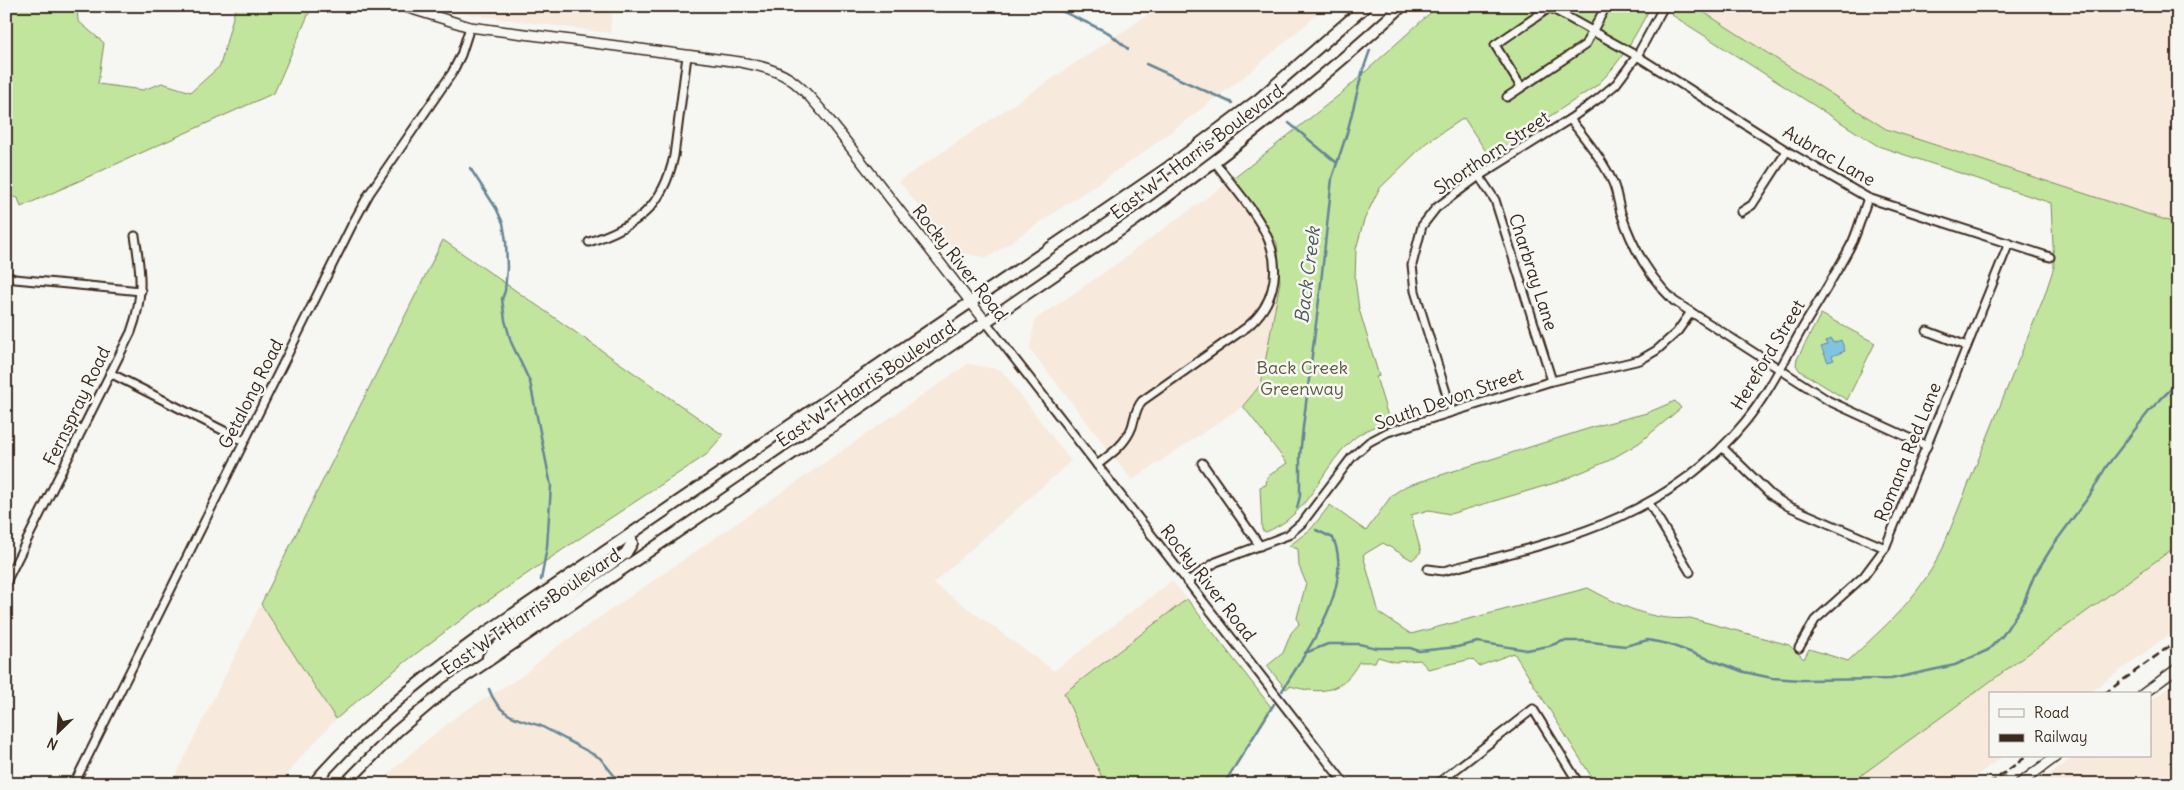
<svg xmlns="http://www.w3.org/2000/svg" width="2184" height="790" font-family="Delius,sans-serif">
	<rect width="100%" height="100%" fill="#f6f6f2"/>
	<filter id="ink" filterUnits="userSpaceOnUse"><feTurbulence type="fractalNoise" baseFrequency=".02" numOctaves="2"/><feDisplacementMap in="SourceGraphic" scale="10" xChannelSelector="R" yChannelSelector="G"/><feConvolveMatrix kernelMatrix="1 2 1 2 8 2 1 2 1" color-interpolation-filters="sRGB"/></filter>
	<g filter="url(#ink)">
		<g fill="#f7e9dc">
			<polygon points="469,6 612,6 610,33 473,15 457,11"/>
			<polygon points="1161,6 1327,6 1250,72 1141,154 987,258 954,251 899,181"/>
			<polygon points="1694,6 2178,6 2178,224 1886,129"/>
			<polygon points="1233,179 1277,243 1280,282 1260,384 1243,406 1132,480 1030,349 1035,320 1131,254 1130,253"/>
			<polygon points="968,364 1001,370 1071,461 933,583 1054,671 1172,581 1187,599 1064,693 1105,784 377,784 422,744 460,714 522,676 551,651"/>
			<polygon points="2178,545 2178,628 2088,694 1990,694 1990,756 2003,756 1965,784 1849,784"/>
			<polygon points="261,604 336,719 300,758 280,784 171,784"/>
			<polygon points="2176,682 2178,784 2037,784 2075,756 2150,756 2150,701"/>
		</g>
		<g fill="#c2e59e" stroke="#7e885e">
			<polygon points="6,6 77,6 78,21 104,43 98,84 143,90 162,83 191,92 220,66 236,6 312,6 274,93 21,207 18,198 6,195"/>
			<path d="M1438 6H1651C1635 36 1621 63 1596 86L1489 156 1464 118 1426 143 1379 189 1364 220 1356 249 1355 279 1359 309 1379 376 1376 377 1389 420C1376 426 1362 431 1352 440 1326 463 1314 500 1286 521 1280 525 1273 529 1266 532L1262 530 1260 487 1266 485 1267 477 1287 463 1243 406 1261 384 1280 282 1277 243 1233 179 1343 92Z"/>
			<path d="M1679 6H1694L1886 129 2178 224V545L1849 784H1596L1514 653 1479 666 1472 659 1428 669 1420 660 1395 662 1378 657 1375 662H1359C1342 693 1322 695 1290 686L1286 689 1267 666 1283 653 1291 633 1299 624 1297 618 1306 583 1299 566 1298 549 1289 546 1311 529 1330 505 1366 531 1392 495 1406 486 1600 425 1647 413 1675 401 1681 408 1639 443 1608 461 1558 482 1450 514 1429 510 1411 515 1421 552 1412 560 1383 543 1363 555 1379 613 1411 634 1588 588C1619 605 1653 622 1690 618L1789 645 1804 659 1809 649 1848 661C1887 624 1916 601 1941 552L2044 297 2054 267 2051 203 1878 146 1672 15Z"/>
			<path d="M443 240 723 435 706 455C580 539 450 619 336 719L261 604Z"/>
			<polygon points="1821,314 1875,343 1847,400 1800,371 1796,365 1797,359"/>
			<polygon points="1187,599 1271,707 1225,784 1105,784 1064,693"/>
		</g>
		<polygon fill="#81c4e2" stroke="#658694" points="1831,339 1833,343 1841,340 1845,351 1832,356 1834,360 1828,362 1821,347 1827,345 1825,341"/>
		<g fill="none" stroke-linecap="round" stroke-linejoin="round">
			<g stroke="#658694" stroke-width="2.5">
				<polyline points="1051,6 1109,33 1128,49"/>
				<polyline points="1146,64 1232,103"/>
				<polyline points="1289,123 1337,163"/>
				<polyline points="470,168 496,208 503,223 506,241 507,268 505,291 502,299 505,320 511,342 530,382 551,486 547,547 541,580"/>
				<polyline points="1297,508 1300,496 1300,456 1303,427 1320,292 1332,178 1347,133 1362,73 1370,50"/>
				<polyline points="1305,653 1328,644 1359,644 1377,648 1410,648 1419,651 1457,647 1478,642 1527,650 1549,646 1563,641 1583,641 1625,646 1648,640 1668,644 1744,672 1772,678 1800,680 1891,679 1955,665 1988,650 2003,635 2023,604 2034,576 2054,544 2090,495 2106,467 2150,410 2178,382"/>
				<path d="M489 689C499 717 518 719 541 726L600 758 621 784"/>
				<path d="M1282 691C1306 651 1355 588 1333 538L1316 530"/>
				<polyline points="1224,784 1274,704"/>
			</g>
			<defs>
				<g id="street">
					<polyline points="1551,8 1637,56 1787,151 1868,198 2050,257"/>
					<polyline points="1521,87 1495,45 1552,6"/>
					<polyline points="1507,97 1585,45 1604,10"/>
					<path d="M1570 119C1585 139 1603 160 1613 183 1617 192 1618 203 1621 213 1632 246 1649 277 1674 301L1829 401 1927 446"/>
					<polyline points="1479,176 1495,200 1552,381"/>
					<polyline points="1741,212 1752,205 1787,151"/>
					<path d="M589 242C636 226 663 208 674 156L687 56"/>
					<polyline points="6,276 15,279 141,291"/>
					<polyline points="986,322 1345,784"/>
					<polyline points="1927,331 1967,346"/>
					<polyline points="110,373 244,441"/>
					<polyline points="1452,412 1415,291 1412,265 1422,226 1436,208 1479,176 1570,119 1598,99 1616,84 1637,56 1664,6"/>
					<polyline points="1722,447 1771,495 1788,506 1885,548"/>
					<polyline points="1202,463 1260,546"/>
					<path d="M1097 465C1111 454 1125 445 1132 427 1135 418 1135 409 1142 401L1247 327C1259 317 1268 305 1272 289 1286 239 1242 200 1215 162"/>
					<polyline points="1649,503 1690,572"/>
					<path d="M1428 569 1443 571C1558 541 1664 521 1745 422 1768 394 1784 361 1802 329 1819 300 1838 271 1853 241 1859 227 1863 212 1868 198"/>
					<path d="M6 582 131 332C144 297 141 272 135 236"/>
					<polyline points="1187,582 1216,562 1288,535 1303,522 1352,457 1369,442 1388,432 1552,381 1640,360 1657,350 1677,332 1691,312"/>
					<polyline points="1799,648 1815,620 1864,576 1885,548 2009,243"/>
					<polyline points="74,784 352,225 369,194 452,73 461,55 470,27"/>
					<polyline points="1437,784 1533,709 1579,784"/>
				</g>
				<g id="secondary">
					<path d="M402 6 470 27 740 62C787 70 797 81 827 117L986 322"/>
					<polyline points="2143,694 2178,668"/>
					<polyline points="2019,784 2057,756"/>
				</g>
				<g id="primary">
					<polyline points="488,657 497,646 626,553 632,543 630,535"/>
					<path d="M313 784C363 726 420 680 481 636L1166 169 1259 99 1366 6"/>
					<path d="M345 784 396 732 448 688 1135 220C1228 153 1318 84 1402 6"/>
				</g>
			</defs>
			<use href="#street" stroke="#3b2a1e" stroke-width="11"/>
			<use href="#secondary" stroke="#3b2a1e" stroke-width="12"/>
			<use href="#primary" stroke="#3b2a1e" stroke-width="14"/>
			<use href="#street" stroke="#f6f6f2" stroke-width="7"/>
			<use href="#secondary" stroke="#f6f6f2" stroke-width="9"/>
			<use href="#primary" stroke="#f6f6f2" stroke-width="10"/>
			<g stroke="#3b2a1e" stroke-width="2.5" stroke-dasharray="8 4" stroke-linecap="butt">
				<polyline points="2104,694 2178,640"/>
				<polyline points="1989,784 2027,756"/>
			</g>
		</g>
	</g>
	<g text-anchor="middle" stroke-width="5" stroke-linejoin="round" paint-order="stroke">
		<g font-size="18" fill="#3b2a1e" stroke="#f6f6f2">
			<text transform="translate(1197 152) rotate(-37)" y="6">East W T Harris Boulevard</text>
			<text transform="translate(1492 153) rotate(-34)" y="6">Shorthorn Street</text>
			<text transform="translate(1829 156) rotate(30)" y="6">Aubrac Lane</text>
			<text transform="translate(960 263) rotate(52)" y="6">Rocky River Road</text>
			<text transform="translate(1533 272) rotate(72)" y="6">Charbray Lane</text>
			<text transform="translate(1768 355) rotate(-59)" y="6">Hereford Street</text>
			<text transform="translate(866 384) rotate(-34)" y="6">East W T Harris Boulevard</text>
			<text transform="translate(251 394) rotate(-63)" y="6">Getalong Road</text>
			<text transform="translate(1449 399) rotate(-19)" y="6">South Devon Street</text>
			<text transform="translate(77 406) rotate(-64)" y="6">Fernspray Road</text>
			<text transform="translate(1908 452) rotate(-68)" y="6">Romana Red Lane</text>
			<text transform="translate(1208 583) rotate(52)" y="6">Rocky River Road</text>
			<text transform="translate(531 612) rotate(-34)" y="6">East W T Harris Boulevard</text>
		</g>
		<g font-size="18" fill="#5d593e" stroke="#f6f6f2">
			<text x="1302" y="374">Back Creek<tspan x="1302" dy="21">Greenway</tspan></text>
		</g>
		<g font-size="19" font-style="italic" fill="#505859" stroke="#f6f6f2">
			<text transform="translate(1307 275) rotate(-83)" y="7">Back Creek</text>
		</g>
	</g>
	<rect width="2184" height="790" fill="none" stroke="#f6f6f2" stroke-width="25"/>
	<rect x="12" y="12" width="2159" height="765" fill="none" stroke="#3b2a1e" stroke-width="2" filter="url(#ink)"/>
	<rect x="1989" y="692" width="162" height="65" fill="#f6f6f2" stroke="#aba49d"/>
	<rect x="1999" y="709" width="25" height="8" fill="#f6f6f2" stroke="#aba49d"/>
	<text x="2034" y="718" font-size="15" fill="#3b2a1e">Road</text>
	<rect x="1999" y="734" width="25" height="8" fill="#3b2a1e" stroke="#aba49d"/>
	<text x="2034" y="742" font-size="15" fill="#3b2a1e">Railway</text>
	<g transform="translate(58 732) rotate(205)" stroke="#f6f6f2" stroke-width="4" paint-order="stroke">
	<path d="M0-4L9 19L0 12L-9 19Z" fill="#3b2a1e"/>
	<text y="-8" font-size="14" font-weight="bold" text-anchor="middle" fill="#3b2a1e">N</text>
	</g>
</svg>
